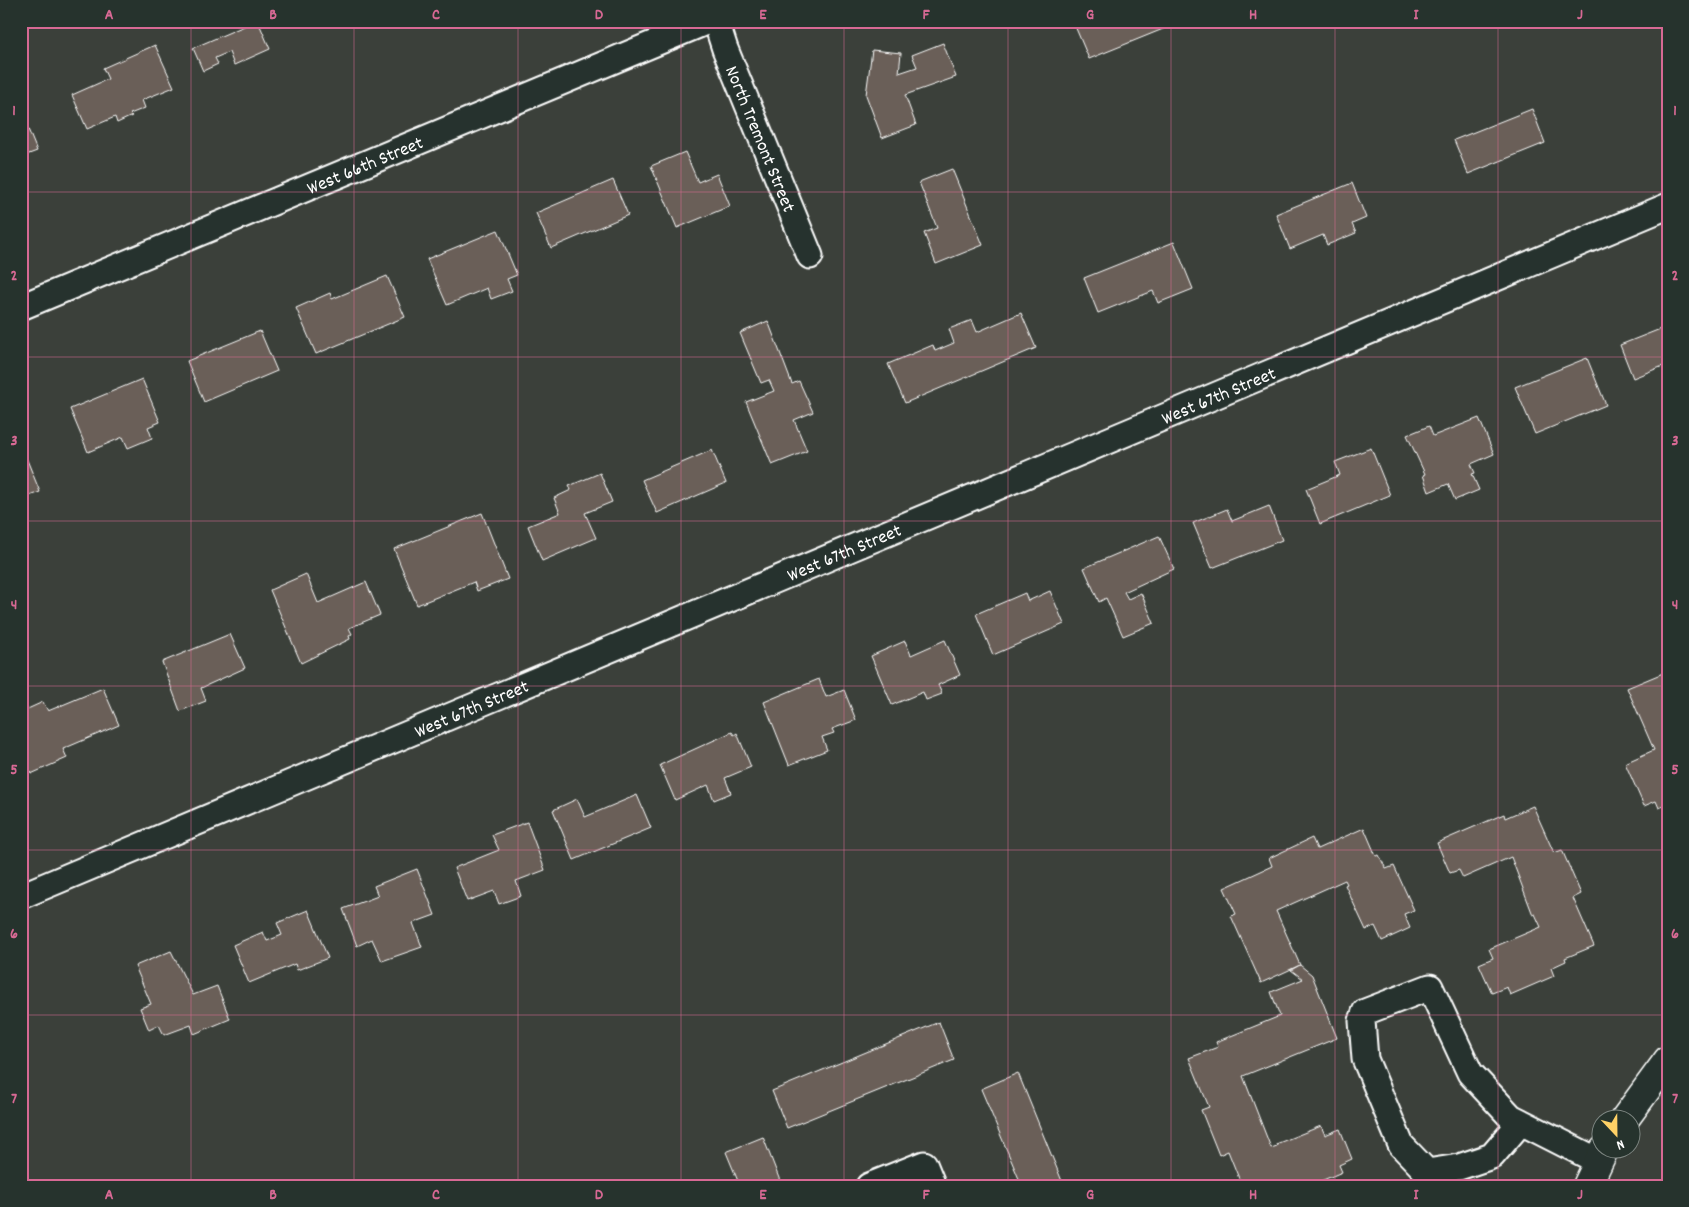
<svg xmlns="http://www.w3.org/2000/svg" width="1689" height="1207" font-family="Dekko,sans-serif">
	<rect width="100%" height="100%" fill="#3b403a"/>
	<filter id="ink" filterUnits="userSpaceOnUse"><feTurbulence type="fractalNoise" baseFrequency=".02" numOctaves="2"/><feDisplacementMap in="SourceGraphic" scale="10" xChannelSelector="R" yChannelSelector="G"/><feConvolveMatrix kernelMatrix="1 2 1 2 8 2 1 2 1" color-interpolation-filters="sRGB"/></filter>
	<g filter="url(#ink)">
		<g fill="#6b5f58" stroke="#fff">
			<polygon points="256,21 258,21 270,49 234,65 229,52 215,58 218,64 203,71 193,48"/>
			<polygon points="1087,21 1166,21 1168,27 1089,59 1075,26"/>
			<polygon points="943,43 956,77 905,95 916,125 882,138 866,95 872,50 901,53 899,73 917,67 912,55"/>
			<polygon points="155,45 174,87 142,100 145,108 130,114 132,116 117,123 115,117 87,129 72,95 108,79 103,68"/>
			<polygon points="1532,109 1545,143 1468,174 1454,140"/>
			<polygon points="21,112 37,151 21,157"/>
			<polygon points="685,152 698,182 717,174 730,206 677,228 651,166"/>
			<polygon points="952,169 983,245 936,264 924,233 937,228 919,182"/>
			<polygon points="613,180 628,215 551,248 536,213"/>
			<polygon points="1352,183 1366,218 1352,224 1356,233 1327,245 1323,235 1290,249 1276,214"/>
			<polygon points="498,230 517,275 507,279 512,291 491,299 487,288 447,305 427,259"/>
			<polygon points="1174,242 1193,289 1158,303 1153,291 1098,313 1084,278"/>
			<polygon points="387,276 405,317 316,354 296,308 330,293 332,299"/>
			<polygon points="1021,313 1036,348 905,403 888,364 933,345 935,351 954,343 949,329 972,320 977,332"/>
			<polygon points="768,321 792,384 799,381 813,412 794,420 807,451 772,465 746,402 774,391 769,380 761,383 740,333"/>
			<polygon points="1668,326 1668,364 1633,378 1620,345"/>
			<polygon points="260,331 277,371 204,402 187,361"/>
			<polygon points="1587,358 1606,405 1535,434 1515,387"/>
			<polygon points="142,379 160,422 148,427 152,438 128,448 123,437 88,452 70,409"/>
			<polygon points="1479,418 1494,454 1471,464 1475,473 1472,474 1479,490 1455,500 1448,484 1429,492 1423,475 1425,474 1407,435 1429,426 1433,436"/>
			<polygon points="21,445 40,492 21,499"/>
			<polygon points="1371,448 1390,495 1320,524 1306,489 1340,475 1335,462"/>
			<polygon points="712,450 726,483 657,513 642,480"/>
			<polygon points="600,473 612,502 585,513 596,538 542,561 528,526 560,513 554,498 571,490 569,486"/>
			<polygon points="1269,506 1282,540 1212,568 1193,523 1227,509 1232,521"/>
			<polygon points="482,513 508,579 477,591 474,582 417,605 394,549"/>
			<polygon points="1159,536 1174,569 1124,592 1128,599 1141,593 1154,623 1123,636 1106,598 1099,602 1084,568"/>
			<polygon points="306,574 318,603 366,582 380,615 349,628 352,634 349,636 350,639 301,663 270,590"/>
			<polygon points="1050,591 1064,624 993,655 976,614 1025,593 1028,601"/>
			<polygon points="230,634 245,668 201,688 206,701 180,711 162,662"/>
			<polygon points="945,640 960,675 938,685 942,694 926,700 923,692 892,705 871,656 905,641 911,655"/>
			<polygon points="1663,673 1668,684 1668,804 1659,808 1656,801 1644,806 1625,763 1654,750 1627,688"/>
			<polygon points="819,679 826,697 844,690 856,720 832,729 834,733 822,737 827,750 789,765 764,702"/>
			<polygon points="103,688 119,725 63,749 67,758 31,774 21,752 21,712 43,702 48,711"/>
			<polygon points="732,732 734,735 737,733 751,767 725,778 731,793 714,800 708,785 675,800 660,765"/>
			<polygon points="637,795 651,828 574,860 553,810 577,799 585,817"/>
			<polygon points="1533,806 1554,853 1562,850 1581,894 1573,898 1594,946 1565,958 1566,961 1551,968 1554,976 1510,995 1507,987 1492,993 1479,964 1493,958 1489,949 1541,927 1535,914 1533,915 1511,857 1463,878 1459,870 1450,873 1437,843 1504,814 1505,818"/>
			<polygon points="527,822 545,870 516,881 521,896 499,904 494,891 467,901 454,868 499,850 492,835"/>
			<polygon points="1364,828 1376,856 1379,855 1386,869 1394,866 1414,910 1404,914 1410,928 1382,941 1375,926 1366,930 1345,885 1347,884 1345,880 1276,911 1300,965 1261,983 1231,916 1236,914 1224,888 1272,866 1269,858 1312,838 1317,849"/>
			<polygon points="417,869 435,915 413,923 422,947 382,961 372,939 357,946 343,909 378,896 374,886"/>
			<polygon points="308,910 328,958 297,970 295,964 249,983 233,945 263,932 267,941 282,935 277,923"/>
			<polygon points="171,951 193,995 217,986 230,1019 194,1034 191,1025 164,1035 159,1025 149,1030 140,1008 151,1004 135,966"/>
			<polygon points="1300,965 1312,975 1337,1038 1243,1076 1271,1148 1277,1146 1276,1144 1321,1126 1325,1135 1340,1129 1352,1159 1339,1165 1342,1172 1309,1186 1242,1186 1228,1151 1219,1155 1201,1110 1209,1107 1189,1058 1218,1047 1216,1042 1280,1016 1271,992 1303,979 1291,970"/>
			<polygon points="939,1022 954,1060 787,1128 772,1091"/>
			<polygon points="1018,1073 1064,1186 1022,1186 981,1089"/>
			<polygon points="763,1137 782,1186 740,1186 726,1152"/>
		</g>
		<g fill="none" stroke-linecap="round" stroke-linejoin="round">
			<defs>
				<g id="minor">
					<path id="s1" d="M716 21 725 49 810 256"/>
					<path id="s2" d="M21 307 708 21"/>
					<path id="s3" d="M21 896 1668 206"/>
					<polyline points="1521,1122 1492,1156 1459,1167 1427,1172 1401,1145 1365,1059 1362,1021 1365,1012 1430,987 1470,1073 1511,1117 1598,1161"/>
					<polyline points="869,1186 924,1164 933,1186"/>
				</g>
				<g id="secondary">
					<polyline points="1624,1120 1668,1060"/>
					<polyline points="1587,1186 1604,1150"/>
				</g>
			</defs>
			<use href="#minor" stroke="#fff" stroke-width="29"/>
			<use href="#secondary" stroke="#fff" stroke-width="31"/>
			<use href="#minor" stroke="#26332d" stroke-width="25"/>
			<use href="#secondary" stroke="#26332d" stroke-width="28"/>
		</g>
	</g>
	<path fill="none" stroke="#d76994" stroke-width="1" stroke-opacity="0.55" d="M191 21V1186M354 21V1186M518 21V1186M681 21V1186M844 21V1186M1008 21V1186M1171 21V1186M1335 21V1186M1498 21V1186M21 192H1668M21 357H1668M21 521H1668M21 686H1668M21 850H1668M21 1015H1668"/>
	<g text-anchor="middle" stroke-width="5" stroke-linejoin="round" paint-order="stroke">
		<g font-size="19" fill="#fff" stroke="#26332d">
			<text dy="7" stroke="none"><textPath href="#s1" startOffset="126">North Tremont Street</textPath></text>
			<text dy="7" stroke="none"><textPath href="#s2" startOffset="372">West 66th Street</textPath></text>
			<text dy="7" stroke="none"><textPath href="#s3" startOffset="1298">West 67th Street</textPath></text>
			<text dy="7" stroke="none"><textPath href="#s3" startOffset="892">West 67th Street</textPath></text>
			<text dy="7" stroke="none"><textPath href="#s3" startOffset="488">West 67th Street</textPath></text>
		</g>
	</g>
	<rect width="1689" height="1207" fill="none" stroke="#26332d" stroke-width="55"/>
	<g transform="translate(1616 1134) rotate(158)"><circle r="24" fill="#26332d" stroke="#7d8581"/>
	<path d="M0-4L9 19L0 12L-9 19Z" fill="#ffd166"/>
	<text y="-8" font-size="14" font-weight="bold" text-anchor="middle" fill="#ffffff">N</text>
	</g>
	<rect x="28" y="28" width="1634" height="1152" fill="none" stroke="#d76994" stroke-width="2"/>
	<g font-size="16" text-anchor="middle" font-weight="bold" fill="#d76994">
		<text x="109" y="19">A</text>
		<text x="273" y="19">B</text>
		<text x="436" y="19">C</text>
		<text x="599" y="19">D</text>
		<text x="763" y="19">E</text>
		<text x="926" y="19">F</text>
		<text x="1090" y="19">G</text>
		<text x="1253" y="19">H</text>
		<text x="1416" y="19">I</text>
		<text x="1580" y="19">J</text>
		<text x="14" y="115">1</text>
		<text x="1675" y="115">1</text>
		<text x="14" y="280">2</text>
		<text x="1675" y="280">2</text>
		<text x="14" y="445">3</text>
		<text x="1675" y="445">3</text>
		<text x="14" y="609">4</text>
		<text x="1675" y="609">4</text>
		<text x="14" y="774">5</text>
		<text x="1675" y="774">5</text>
		<text x="14" y="938">6</text>
		<text x="1675" y="938">6</text>
		<text x="14" y="1103">7</text>
		<text x="1675" y="1103">7</text>
		<text x="109" y="1199">A</text>
		<text x="273" y="1199">B</text>
		<text x="436" y="1199">C</text>
		<text x="599" y="1199">D</text>
		<text x="763" y="1199">E</text>
		<text x="926" y="1199">F</text>
		<text x="1090" y="1199">G</text>
		<text x="1253" y="1199">H</text>
		<text x="1416" y="1199">I</text>
		<text x="1580" y="1199">J</text>
	</g>
</svg>
